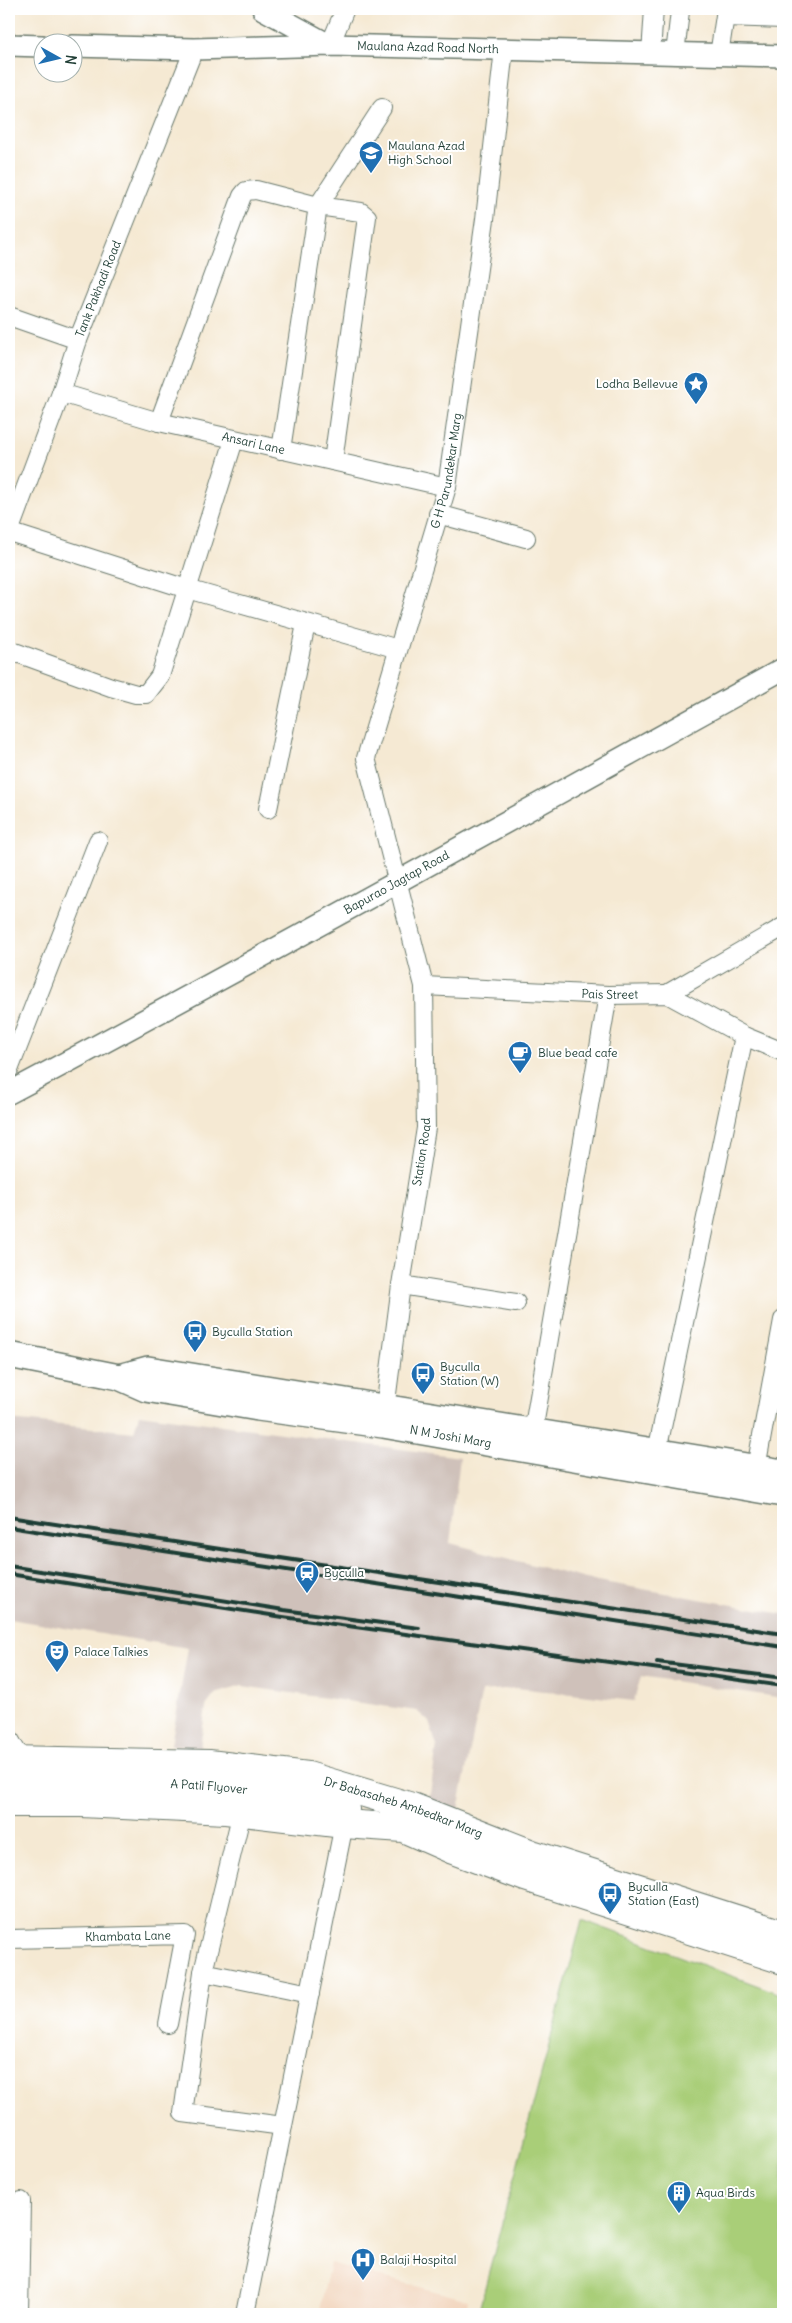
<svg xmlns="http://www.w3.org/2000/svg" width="792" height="2323" font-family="Delius,sans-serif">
	<rect width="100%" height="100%" fill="#fff"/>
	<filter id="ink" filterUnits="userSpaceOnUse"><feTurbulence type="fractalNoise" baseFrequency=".02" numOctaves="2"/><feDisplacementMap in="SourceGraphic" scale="10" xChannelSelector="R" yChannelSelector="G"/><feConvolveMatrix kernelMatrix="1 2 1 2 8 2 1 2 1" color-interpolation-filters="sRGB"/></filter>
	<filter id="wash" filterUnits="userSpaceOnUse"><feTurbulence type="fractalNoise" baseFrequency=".0096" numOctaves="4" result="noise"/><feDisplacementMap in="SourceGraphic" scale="20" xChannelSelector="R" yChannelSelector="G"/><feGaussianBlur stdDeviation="1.12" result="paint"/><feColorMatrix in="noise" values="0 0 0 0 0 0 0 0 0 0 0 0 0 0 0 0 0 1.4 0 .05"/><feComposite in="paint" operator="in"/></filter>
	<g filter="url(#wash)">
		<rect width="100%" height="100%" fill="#f5e9d3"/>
		<polygon fill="#f2d5bd" points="330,2263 468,2300 464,2314 319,2314"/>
		<polygon fill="#cfc1ba" points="139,1414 460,1457 450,1543 586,1579 783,1614 783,1698 641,1676 634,1701 517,1688 482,1691 458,1810 429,1801 437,1746 429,1722 417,1711 242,1686 215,1694 206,1706 200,1748 171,1745 188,1648 9,1619 9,1420 134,1432"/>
		<polygon fill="#a9ce78" stroke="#648656" points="582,1920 783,1995 783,2314 478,2314"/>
	</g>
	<g filter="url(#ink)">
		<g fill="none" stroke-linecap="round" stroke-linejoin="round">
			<defs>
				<g id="minor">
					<polyline points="725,17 783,19"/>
					<polyline points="330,45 345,9"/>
					<polyline points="651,53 654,9"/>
					<polyline points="675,54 680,11"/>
					<polyline points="719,55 726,9"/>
					<polyline points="9,316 78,340"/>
					<path id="s1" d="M61 393 159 422 447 487"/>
					<polyline points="159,422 242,196 246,191 256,190 318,206 361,212 367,217 333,461"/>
					<polyline points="281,450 318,206 382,108"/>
					<polyline points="438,514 526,538"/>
					<path id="s2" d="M9 532 61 393 78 340 194 49"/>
					<polyline points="9,532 187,589 398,649"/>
					<polyline points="9,650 111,687 136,694 146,694 160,676 234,440"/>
					<polyline points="268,809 306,624"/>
					<path id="s3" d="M424 986 608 995 667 994 744 1036 783 1052"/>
					<polyline points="667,994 783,927"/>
					<polyline points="9,1070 98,841"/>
					<polyline points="401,1285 516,1303"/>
					<path id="s4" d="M384 1417 401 1285 426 1128 424 986 366 758 447 487 485 219 504 49"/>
					<polyline points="533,1432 608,995"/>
					<polyline points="655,1461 744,1036"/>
					<polyline points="756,1468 783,1320"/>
					<polyline points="9,1738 21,1759"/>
					<polyline points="242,1812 203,1972 183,2113 283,2126"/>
					<path id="s5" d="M9 1939 185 1935 168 2024"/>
					<polyline points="203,1972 310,1994"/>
					<polyline points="19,2314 21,2201"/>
					<polyline points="245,2314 344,1824"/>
				</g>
				<g id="tertiary">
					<polyline points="263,9 329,45"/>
					<polyline points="9,45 42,46"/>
					<path id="s6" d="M72 46 194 49 330 45 783 56"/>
					<path id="s7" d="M9 1093C269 955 525 811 783 669"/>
				</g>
				<g id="secondary">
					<path id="s8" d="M9 1355 119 1377 146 1389 258 1408 383 1425 783 1494"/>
					<polyline points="119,1377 148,1369 783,1472"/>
				</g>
				<g id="trunk">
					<path id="s9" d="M9 1760 209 1764 308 1776 412 1807 532 1854 783 1934"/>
					<path id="s10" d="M9 1783C101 1782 203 1780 293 1797 311 1800 328 1805 345 1809"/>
					<polyline points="9,1803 81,1803 226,1810 344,1824 403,1828 453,1850 525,1877 783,1960"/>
				</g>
			</defs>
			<use href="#minor" stroke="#6a796c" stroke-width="20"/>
			<use href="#tertiary" stroke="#6a796c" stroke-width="24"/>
			<use href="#secondary" stroke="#6a796c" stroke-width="28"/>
			<use href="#trunk" stroke="#6a796c" stroke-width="30"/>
			<use href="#minor" stroke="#fff" stroke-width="18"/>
			<use href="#tertiary" stroke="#fff" stroke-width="21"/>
			<use href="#secondary" stroke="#fff" stroke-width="25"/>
			<use href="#trunk" stroke="#fff" stroke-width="28"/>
			<g stroke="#1f3d34" stroke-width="4">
				<polyline points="9,1517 783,1634"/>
				<polyline points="9,1527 783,1647"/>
				<polyline points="9,1566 284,1610 419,1628"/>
				<polyline points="9,1574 283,1617 783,1686"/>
				<polyline points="657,1662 783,1678"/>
			</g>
		</g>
	</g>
	<defs>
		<symbol id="school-pin" viewBox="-11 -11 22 30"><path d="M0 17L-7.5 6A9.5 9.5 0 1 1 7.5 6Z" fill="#1f6fb2" stroke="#fff"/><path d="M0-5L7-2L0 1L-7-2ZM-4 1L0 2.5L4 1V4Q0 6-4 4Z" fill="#fff"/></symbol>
		<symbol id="sight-pin" viewBox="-11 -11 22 30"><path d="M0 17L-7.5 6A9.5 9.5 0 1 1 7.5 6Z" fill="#1f6fb2" stroke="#fff"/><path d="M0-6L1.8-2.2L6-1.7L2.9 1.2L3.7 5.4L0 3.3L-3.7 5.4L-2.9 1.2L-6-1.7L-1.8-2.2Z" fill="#fff"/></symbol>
		<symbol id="cafe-pin" viewBox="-11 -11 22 30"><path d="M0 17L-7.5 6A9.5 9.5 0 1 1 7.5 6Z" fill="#1f6fb2" stroke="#fff"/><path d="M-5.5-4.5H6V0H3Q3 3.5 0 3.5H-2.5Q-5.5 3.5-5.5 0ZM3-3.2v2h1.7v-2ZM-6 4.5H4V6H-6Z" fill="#fff"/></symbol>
		<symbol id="bus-pin" viewBox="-11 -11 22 30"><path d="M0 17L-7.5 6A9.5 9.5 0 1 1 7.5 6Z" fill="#1f6fb2" stroke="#fff"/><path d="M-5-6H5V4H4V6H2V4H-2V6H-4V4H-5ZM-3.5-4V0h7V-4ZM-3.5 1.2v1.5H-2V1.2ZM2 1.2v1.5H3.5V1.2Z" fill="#fff"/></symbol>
		<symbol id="station-pin" viewBox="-11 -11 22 30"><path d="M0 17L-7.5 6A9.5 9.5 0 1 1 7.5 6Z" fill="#1f6fb2" stroke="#fff"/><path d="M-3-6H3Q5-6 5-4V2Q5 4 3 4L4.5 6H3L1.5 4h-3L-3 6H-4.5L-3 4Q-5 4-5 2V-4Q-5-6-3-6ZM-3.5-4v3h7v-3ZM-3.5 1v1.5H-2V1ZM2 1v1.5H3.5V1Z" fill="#fff"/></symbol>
		<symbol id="theatre-pin" viewBox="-11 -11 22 30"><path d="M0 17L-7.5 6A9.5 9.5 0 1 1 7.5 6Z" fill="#1f6fb2" stroke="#fff"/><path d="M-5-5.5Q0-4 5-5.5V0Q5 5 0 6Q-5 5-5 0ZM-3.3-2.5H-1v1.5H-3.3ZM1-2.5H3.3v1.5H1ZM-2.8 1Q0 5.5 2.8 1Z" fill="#fff"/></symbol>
		<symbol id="building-pin" viewBox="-11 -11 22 30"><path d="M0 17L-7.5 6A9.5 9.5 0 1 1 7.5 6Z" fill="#1f6fb2" stroke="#fff"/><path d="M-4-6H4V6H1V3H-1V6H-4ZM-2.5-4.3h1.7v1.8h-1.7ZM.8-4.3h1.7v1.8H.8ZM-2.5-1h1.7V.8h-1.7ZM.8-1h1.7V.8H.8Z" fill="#fff"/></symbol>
		<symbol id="hospital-pin" viewBox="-11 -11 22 30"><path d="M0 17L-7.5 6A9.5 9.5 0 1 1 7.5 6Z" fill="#1f6fb2" stroke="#fff"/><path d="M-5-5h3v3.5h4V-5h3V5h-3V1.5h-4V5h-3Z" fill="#fff"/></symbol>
	</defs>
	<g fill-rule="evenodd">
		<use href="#school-pin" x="357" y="139" width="28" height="38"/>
		<use href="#sight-pin" x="682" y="370" width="28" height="38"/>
		<use href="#cafe-pin" x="506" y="1039" width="28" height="38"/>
		<use href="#bus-pin" x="181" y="1318" width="28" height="38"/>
		<use href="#bus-pin" x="409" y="1360" width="28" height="38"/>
		<use href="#station-pin" x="293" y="1559" width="28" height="38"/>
		<use href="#theatre-pin" x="43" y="1638" width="28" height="38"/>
		<use href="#bus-pin" x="596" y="1880" width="28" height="38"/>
		<use href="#building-pin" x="665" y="2179" width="28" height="38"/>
		<use href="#hospital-pin" x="349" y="2246" width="28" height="38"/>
	</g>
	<g text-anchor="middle" stroke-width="4" stroke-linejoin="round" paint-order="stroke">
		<g font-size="12" fill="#1f3d34" stroke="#fff">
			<text dy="4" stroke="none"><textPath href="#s6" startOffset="356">Maulana Azad Road North</textPath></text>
			<text dy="4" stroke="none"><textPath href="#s2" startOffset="259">Tank Pakhadi Road</textPath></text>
			<text dy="4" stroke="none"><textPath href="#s1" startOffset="199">Ansari Lane</textPath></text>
			<text dy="4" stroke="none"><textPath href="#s4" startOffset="968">G H Parundekar Marg</textPath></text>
			<text dy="4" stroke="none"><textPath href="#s7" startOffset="441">Bapurao Jagtap Road</textPath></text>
			<text dy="4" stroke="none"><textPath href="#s3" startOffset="186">Pais Street</textPath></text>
			<text dy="4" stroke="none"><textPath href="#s4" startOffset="268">Station Road</textPath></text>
			<text dy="4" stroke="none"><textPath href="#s8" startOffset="450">N M Joshi Marg</textPath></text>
			<text dy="4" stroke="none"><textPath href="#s10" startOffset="200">A Patil Flyover</textPath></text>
			<text dy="4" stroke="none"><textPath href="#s9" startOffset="400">Dr Babasaheb Ambedkar Marg</textPath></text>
			<text dy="4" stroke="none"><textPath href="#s5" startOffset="119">Khambata Lane</textPath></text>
		</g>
		<g font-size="12" fill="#1f3d34" stroke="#fff" text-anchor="start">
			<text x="388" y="150">Maulana Azad<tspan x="388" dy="14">High School</tspan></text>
			<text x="678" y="388" text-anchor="end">Lodha Bellevue</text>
			<text x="538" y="1057">Blue bead cafe</text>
			<text x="212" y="1336">Byculla Station</text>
			<text x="440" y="1371">Byculla<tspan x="440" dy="14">Station (W)</tspan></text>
			<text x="324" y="1577">Byculla</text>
			<text x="74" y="1656">Palace Talkies</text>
			<text x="628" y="1891">Byculla<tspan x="628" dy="14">Station (East)</tspan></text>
			<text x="696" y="2197">Aqua Birds</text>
			<text x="380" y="2264">Balaji Hospital</text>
		</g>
	</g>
	<rect width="792" height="2323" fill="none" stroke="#fff" stroke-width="30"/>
	<g transform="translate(58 58) rotate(98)"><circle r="24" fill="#ffffff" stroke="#a5b1ae"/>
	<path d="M0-4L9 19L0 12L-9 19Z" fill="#1f6fb2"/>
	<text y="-8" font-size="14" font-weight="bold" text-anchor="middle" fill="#1f3d34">N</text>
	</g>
</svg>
